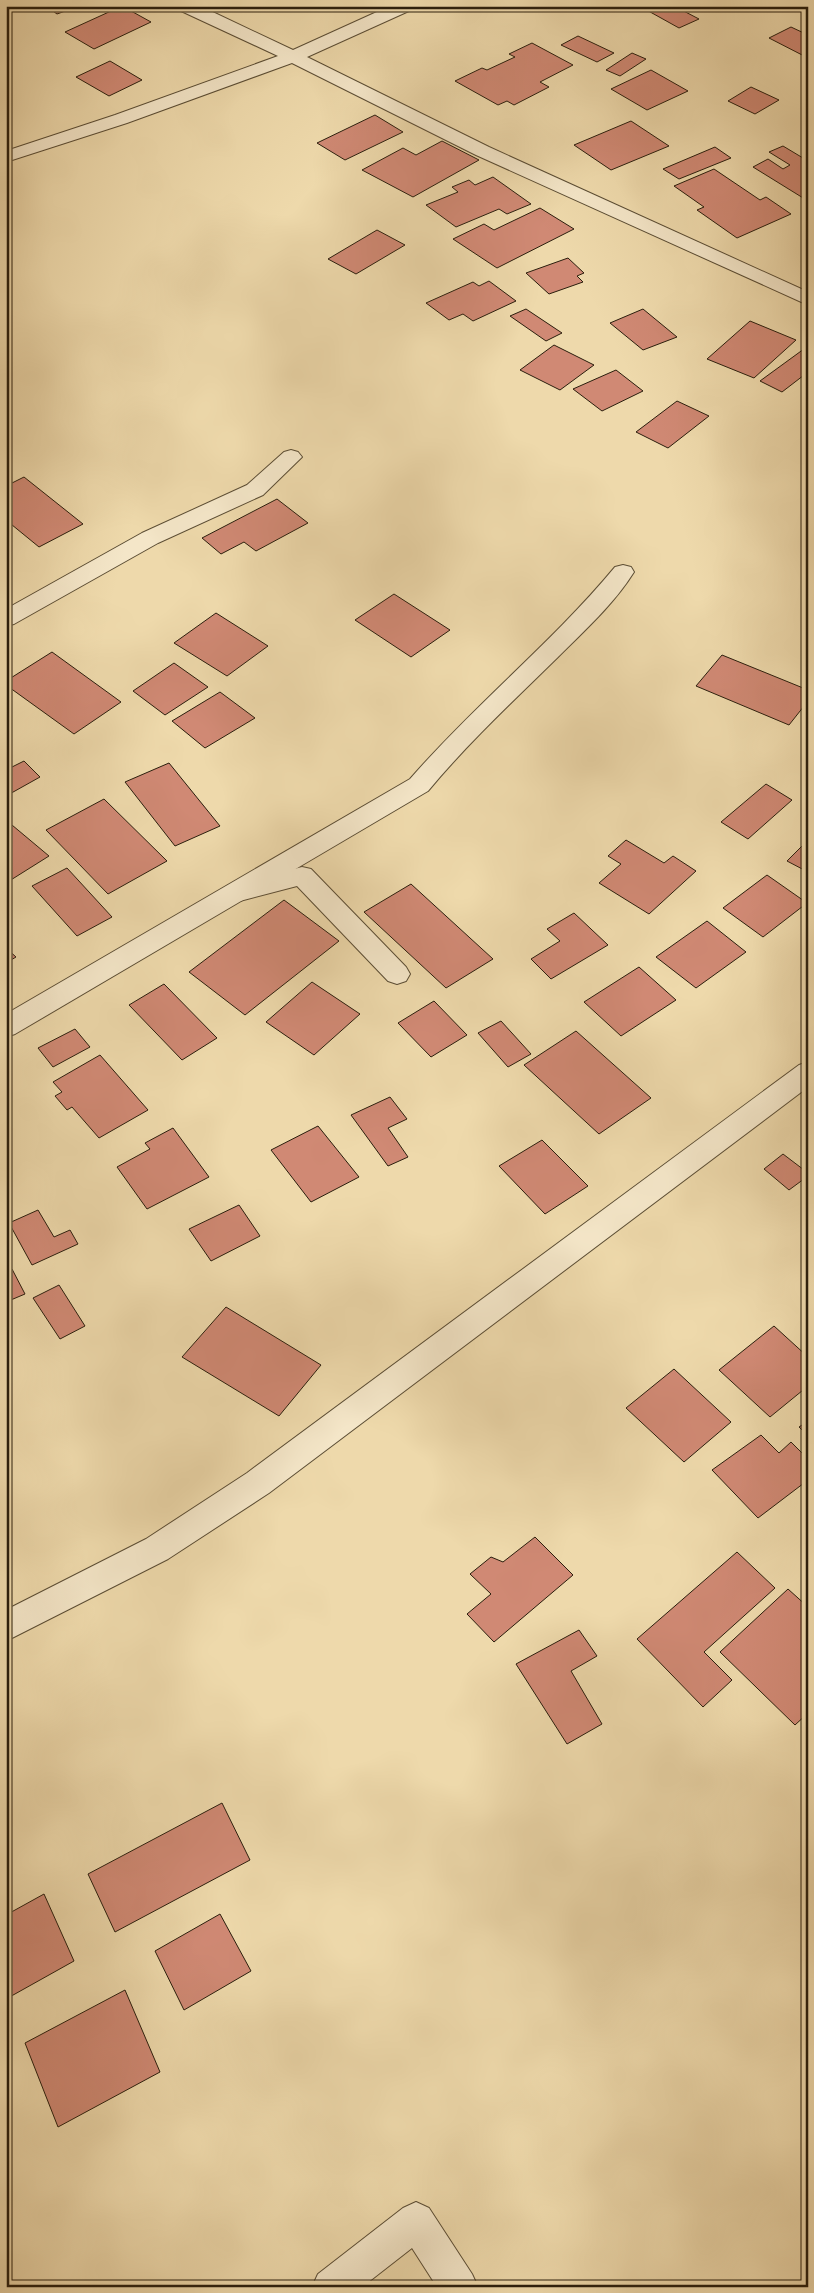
<svg xmlns="http://www.w3.org/2000/svg" width="814" height="2293" font-family="'IM FELL DW Pica',serif">
	<rect width="100%" height="100%" fill="#eed9ab"/>
	<filter id="stains"><feTurbulence type="fractalNoise" baseFrequency=".004" numOctaves="4"/><feColorMatrix values="0 0 0 0 .2 0 0 0 0 .09 0 0 0 0 .02 0 0 0 .5 -.17"/></filter>
	<radialGradient id="worn" r=".72"><stop offset=".6" stop-color="#630" stop-opacity="0"/><stop offset="1" stop-color="#630" stop-opacity=".3"/></radialGradient>
	<g fill="#d08974" stroke="#2a1e0d">
		<polygon points="46,6 79,6 57,14"/>
		<polygon points="122,6 151,22 94,49 65,32"/>
		<polygon points="648,6 674,6 699,19 679,28 643,8"/>
		<polygon points="791,27 808,35 808,58 769,38"/>
		<polygon points="578,36 614,53 597,62 561,45"/>
		<polygon points="532,43 573,65 540,82 549,87 514,105 507,101 498,105 455,81 482,68 487,70 515,57 509,54"/>
		<polygon points="632,53 646,59 620,76 606,70"/>
		<polygon points="110,61 142,80 109,96 76,77"/>
		<polygon points="651,70 688,91 647,110 611,89"/>
		<polygon points="751,87 779,100 755,114 728,101"/>
		<polygon points="375,115 403,132 345,160 317,143"/>
		<polygon points="631,121 669,146 611,170 574,145"/>
		<polygon points="442,141 479,160 413,197 362,170 403,148 416,155"/>
		<polygon points="783,146 808,161 808,201 753,167 768,159 783,169 790,165 769,152"/>
		<polygon points="715,147 731,158 679,179 663,169"/>
		<polygon points="714,169 760,200 766,197 791,214 737,238 697,210 704,207 674,186"/>
		<polygon points="493,177 531,204 507,214 499,209 456,227 426,205 458,192 452,187 469,180 475,185"/>
		<polygon points="540,208 574,229 497,268 453,239 484,224 494,230"/>
		<polygon points="377,230 405,245 356,274 328,259"/>
		<polygon points="568,258 584,273 577,276 583,282 549,294 526,273"/>
		<polygon points="489,281 516,301 473,321 463,314 449,320 426,303 473,282 479,286"/>
		<polygon points="526,309 562,333 546,341 510,316"/>
		<polygon points="643,309 677,337 643,350 610,323"/>
		<polygon points="750,321 796,340 754,378 707,359"/>
		<polygon points="554,345 594,365 560,390 520,370"/>
		<polygon points="808,346 808,372 782,392 760,381"/>
		<polygon points="616,370 643,391 602,411 573,389"/>
		<polygon points="677,401 709,416 668,448 636,432"/>
		<polygon points="24,477 83,524 39,547 6,520 6,486"/>
		<polygon points="277,499 308,523 256,551 244,542 221,554 202,538"/>
		<polygon points="394,594 450,630 411,657 355,620"/>
		<polygon points="216,613 268,646 227,676 174,643"/>
		<polygon points="52,652 121,702 74,734 6,685 6,681"/>
		<polygon points="722,655 808,690 808,701 789,725 696,686"/>
		<polygon points="174,663 208,687 165,715 133,691"/>
		<polygon points="220,692 255,718 205,748 172,721"/>
		<polygon points="24,761 40,777 6,796 6,770"/>
		<polygon points="169,763 220,826 175,846 125,782"/>
		<polygon points="766,784 792,800 748,839 721,822"/>
		<polygon points="104,799 167,861 108,894 46,830"/>
		<polygon points="6,820 49,856 6,883"/>
		<polygon points="626,840 664,863 673,856 696,871 649,914 599,883 621,864 608,856"/>
		<polygon points="808,840 808,872 787,861"/>
		<polygon points="67,868 112,917 77,936 32,886"/>
		<polygon points="767,875 807,903 763,937 723,908"/>
		<polygon points="411,884 493,959 446,988 364,912"/>
		<polygon points="284,900 339,941 245,1015 189,972"/>
		<polygon points="574,913 608,945 551,979 531,959 560,941 547,929"/>
		<polygon points="707,921 746,952 696,988 656,957"/>
		<polygon points="6,948 16,957 6,963"/>
		<polygon points="639,967 676,1000 621,1036 584,1002"/>
		<polygon points="312,982 360,1014 314,1055 266,1022"/>
		<polygon points="164,984 217,1038 182,1060 129,1005"/>
		<polygon points="434,1001 467,1035 431,1057 398,1023"/>
		<polygon points="501,1021 531,1054 508,1067 478,1033"/>
		<polygon points="75,1029 90,1047 53,1067 38,1048"/>
		<polygon points="576,1031 651,1098 599,1134 524,1065"/>
		<polygon points="100,1055 148,1110 99,1138 72,1107 67,1110 55,1096 62,1092 53,1082"/>
		<polygon points="390,1097 407,1119 388,1128 408,1157 388,1166 351,1115"/>
		<polygon points="318,1126 359,1177 311,1202 271,1150"/>
		<polygon points="173,1128 209,1177 147,1209 117,1167 150,1149 145,1143"/>
		<polygon points="542,1140 588,1186 545,1214 499,1166"/>
		<polygon points="783,1154 808,1173 808,1176 789,1190 764,1169"/>
		<polygon points="239,1205 260,1236 211,1261 189,1229"/>
		<polygon points="38,1210 54,1237 70,1230 78,1244 32,1265 9,1223"/>
		<polygon points="12,1269 25,1294 6,1302 6,1272"/>
		<polygon points="59,1285 85,1326 60,1339 33,1298"/>
		<polygon points="226,1307 321,1365 279,1416 182,1357"/>
		<polygon points="774,1326 808,1357 808,1386 770,1417 719,1370"/>
		<polygon points="674,1369 731,1422 684,1462 626,1408"/>
		<polygon points="808,1421 808,1436 799,1427"/>
		<polygon points="761,1435 779,1453 791,1442 808,1459 808,1480 758,1518 712,1470"/>
		<polygon points="535,1537 573,1575 494,1642 467,1614 491,1594 470,1574 491,1557 503,1562"/>
		<polygon points="737,1552 775,1588 704,1652 732,1680 703,1707 637,1639"/>
		<polygon points="788,1589 808,1607 808,1713 795,1725 720,1652"/>
		<polygon points="579,1630 597,1656 571,1671 602,1724 567,1744 516,1664"/>
		<polygon points="222,1803 250,1860 115,1932 88,1874"/>
		<polygon points="44,1894 74,1961 6,1999 6,1915"/>
		<polygon points="220,1914 251,1971 184,2010 155,1951"/>
		<polygon points="125,1990 160,2072 58,2127 25,2043"/>
	</g>
	<g fill="none" stroke-linecap="round" stroke-linejoin="round">
		<defs>
			<polygon id="service" points="302,867 311,869 406,967 410,974 406,981 397,984 388,981 297,886 236,902 227,900 223,893 227,886"/>
			<g id="minor">
				<polygon points="177,6 200,6 293,50 390,6 413,6 411,10 307,57 489,147 808,292 808,305 476,155 292,63 127,123 6,162 6,151 115,115 278,56 179,10"/>
				<polygon points="291,450 298,452 302,457 263,495 158,543 14,624 6,626 6,609 142,533 247,485 284,452"/>
				<path d="M623 565 631 567 634 572C614 604 584 631 558 657 513 701 468 743 428 791L15 1034 6 1037V1014L410 779C475 704 552 643 615 567Z"/>
				<polygon points="808,1062 808,1087 269,1493 168,1559 6,1641 6,1610 146,1539 247,1473 799,1065"/>
				<polygon points="416,2202 429,2208 472,2274 478,2287 437,2287 412,2248 362,2287 312,2287 318,2274 403,2208"/>
			</g>
		</defs>
		<use href="#service" stroke="#5b4d34" stroke-width="2"/>
		<use href="#minor" stroke="#5b4d34" stroke-width="2"/>
		<use href="#service" fill="#f4e6c8" fill-rule="evenodd"/>
		<use href="#minor" fill="#f4e6c8" fill-rule="evenodd"/>
	</g>
	<rect width="814" height="2293" fill="none" stroke="#eed9ab" stroke-width="25"/>
	<rect x="8" y="8" width="799" height="2278" fill="none" stroke="#2a1e0d" stroke-width="2.5"/>
	<rect x="12" y="12" width="789" height="2268" fill="none" stroke="#2a1e0d"/>
	<rect width="100%" height="100%" filter="url(#stains)"/>
	<rect width="100%" height="100%" fill="url(#worn)"/>
</svg>
